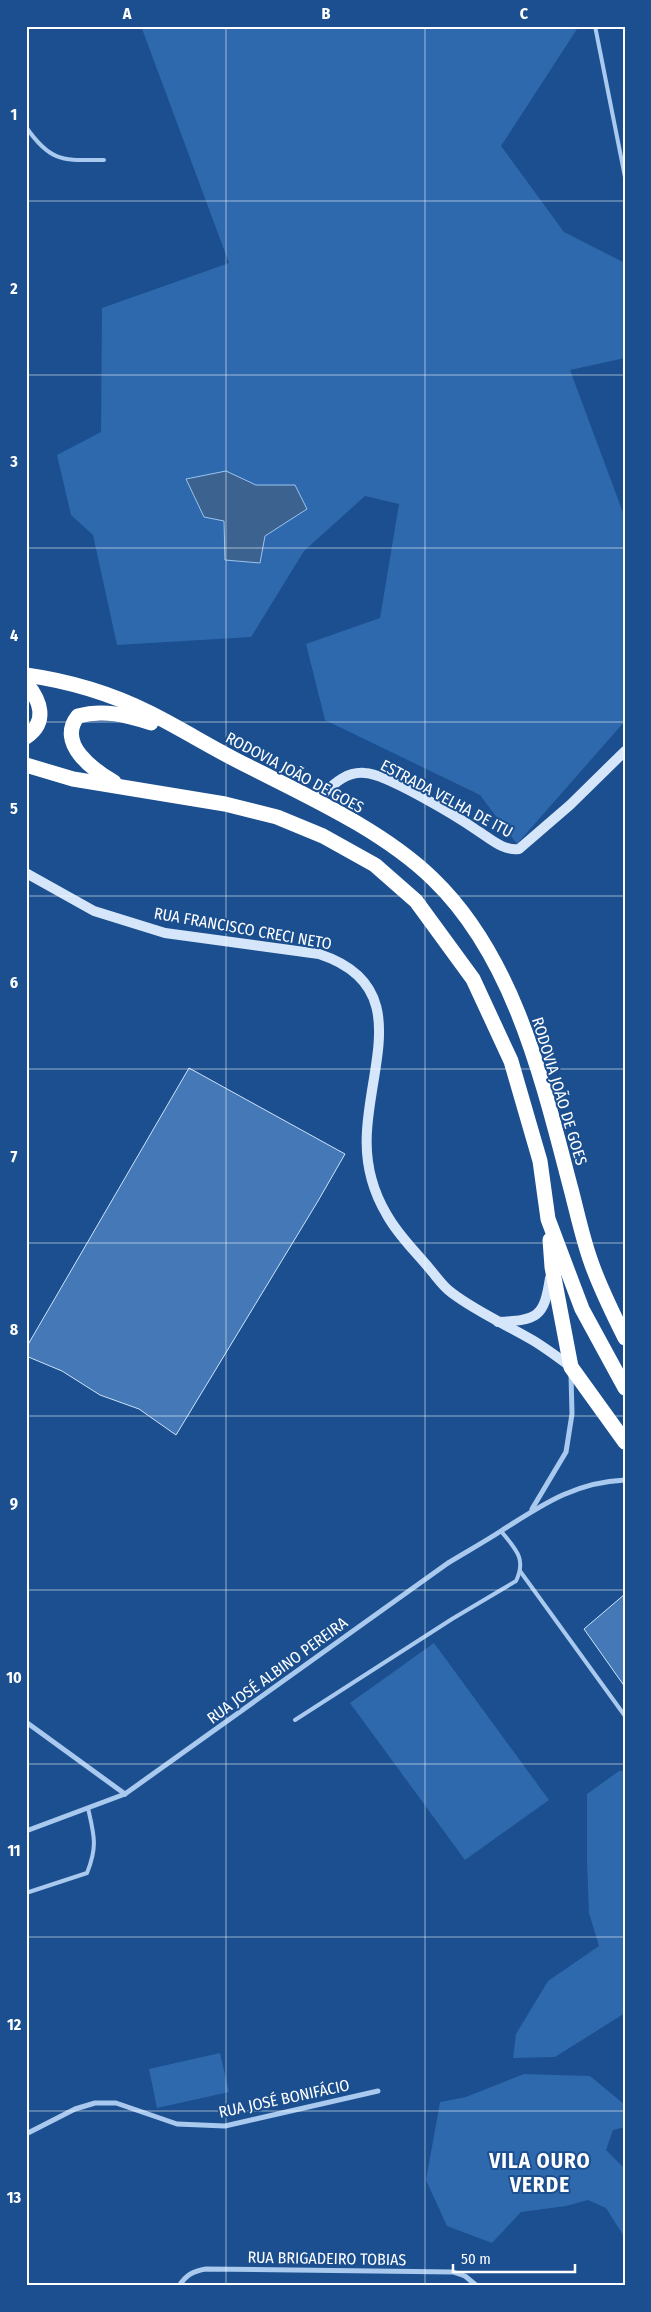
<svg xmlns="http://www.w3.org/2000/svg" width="651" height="2312" font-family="'Fira Sans Condensed',sans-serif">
	<rect width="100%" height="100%" fill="#1b4f8f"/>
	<g fill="#2e69ad">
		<polygon points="141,26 579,26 501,146 564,232 625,263 625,358 570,370 625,518 625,721 517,844 480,795 325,720 306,644 380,618 399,504 365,496 304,551 251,637 117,645 93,535 71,515 57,455 101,432 102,308 229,263"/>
		<polygon points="434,1643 549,1800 465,1860 350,1703"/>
		<polygon points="619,1771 625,1771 625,2013 555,2057 513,2058 516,2034 548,1981 599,1946 589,1913 587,1861 587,1794"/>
		<polygon points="220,2053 229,2092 157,2108 149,2069"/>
		<polygon points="524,2074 590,2076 625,2105 625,2127 613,2130 606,2150 625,2169 625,2238 606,2208 588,2200 566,2206 521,2212 492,2243 447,2226 426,2180 440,2102 466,2097"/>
	</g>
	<polygon fill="#3c6290" stroke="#9cc4f0" points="226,471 256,485 295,485 307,509 265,536 260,563 225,560 224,521 204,517 186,479"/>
	<g fill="#4478b7" stroke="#cfe3fa">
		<polygon points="189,1068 345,1154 318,1201 176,1435 139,1409 100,1395 62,1371 26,1356 26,1348"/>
		<polygon points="625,1594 625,1687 584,1629"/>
	</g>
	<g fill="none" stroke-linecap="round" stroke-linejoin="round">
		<g stroke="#a9c9ee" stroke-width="4">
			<polyline points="595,26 625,177"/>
			<path d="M26 127C51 163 63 160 104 160"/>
			<polyline points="520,1571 625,1716"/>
			<path d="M295 1720 452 1619 516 1581C527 1558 515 1549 501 1531"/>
			<path d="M26 1893 87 1873C98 1846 94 1835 88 1808"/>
		</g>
		<g stroke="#a9c9ee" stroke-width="5">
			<polyline points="532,1509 566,1452 572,1414 571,1375"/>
			<polyline points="26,1722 125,1794"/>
			<path d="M26 1831 125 1794 448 1563C466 1552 484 1542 501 1531 542 1505 575 1482 625 1480"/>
			<polyline points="26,2134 75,2109 95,2103 116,2103 177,2124 225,2126 378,2091"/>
			<path d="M179 2286C186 2275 193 2271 206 2269L453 2272 465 2276 477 2286"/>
		</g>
		<g stroke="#d6e6fa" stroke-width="10">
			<path d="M316 800C331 787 344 771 365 773 387 774 458 817 478 831 491 839 503 851 519 849L570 805 625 751"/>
			<path d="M26 873 94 911 165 933 319 954C411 984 371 1060 367 1131 365 1160 372 1190 387 1215 398 1235 414 1250 429 1268 436 1276 443 1287 452 1293 477 1312 507 1325 534 1341 547 1349 559 1358 571 1367"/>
			<path d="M498 1322C537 1320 544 1318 550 1278"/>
		</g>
		<g stroke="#fff" stroke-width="15">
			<path d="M26 675C69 681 112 694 150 713 184 730 215 750 248 766 309 797 384 831 433 879 515 958 543 1083 571 1189 577 1212 582 1236 590 1259 599 1286 612 1312 625 1338"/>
			<path d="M26 683C41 701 48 722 26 737"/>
			<polyline points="26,765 73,779 225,804 277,817 323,836 375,865 416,901 473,979 511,1061 540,1161 548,1219 582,1309 625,1388"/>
			<path d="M114 782C93 770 56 743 78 716 103 709 127 715 151 723"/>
			<polyline points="550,1240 552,1267 571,1367 625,1442"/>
		</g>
	</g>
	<path fill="none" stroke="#fff" stroke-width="1" stroke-opacity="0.55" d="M226 26V2286M425 26V2286M26 201H625M26 375H625M26 548H625M26 722H625M26 896H625M26 1069H625M26 1243H625M26 1416H625M26 1590H625M26 1764H625M26 1937H625M26 2111H625"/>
	<g text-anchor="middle" stroke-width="4" stroke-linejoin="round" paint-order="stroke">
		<g font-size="16" fill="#fff" stroke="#1b4f8f">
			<text transform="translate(295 772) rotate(28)" y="6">RODOVIA JOÃO DE GOES</text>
			<text transform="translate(447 798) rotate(28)" y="6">ESTRADA VELHA DE ITU</text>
			<text transform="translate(243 928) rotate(10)" y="6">RUA FRANCISCO CRECI NETO</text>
			<text transform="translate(560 1091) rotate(73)" y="6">RODOVIA JOÃO DE GOES</text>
			<text transform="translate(277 1670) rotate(-36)" y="6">RUA JOSÉ ALBINO PEREIRA</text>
			<text transform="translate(284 2098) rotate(-12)" y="6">RUA JOSÉ BONIFÁCIO</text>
			<text transform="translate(327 2258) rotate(1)" y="6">RUA BRIGADEIRO TOBIAS</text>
		</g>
		<g font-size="21" font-weight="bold" letter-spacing="1" fill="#fff" stroke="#1b4f8f">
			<text x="540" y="2168">VILA OURO<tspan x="540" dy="24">VERDE</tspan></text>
		</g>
	</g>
	<rect width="651" height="2312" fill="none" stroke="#1b4f8f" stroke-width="55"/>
	<path d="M453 2264v8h122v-8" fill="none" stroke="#ffffff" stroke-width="2.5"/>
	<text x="461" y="2264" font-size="15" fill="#ffffff" stroke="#1b4f8f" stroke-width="4" paint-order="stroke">50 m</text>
	<rect x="28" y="28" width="596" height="2256" fill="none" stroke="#fff" stroke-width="2"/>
	<g font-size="16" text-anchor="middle" font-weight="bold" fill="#fff">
		<text x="127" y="19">A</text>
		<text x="326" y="19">B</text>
		<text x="524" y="19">C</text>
		<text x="14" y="120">1</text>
		<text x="14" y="294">2</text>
		<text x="14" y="467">3</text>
		<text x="14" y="641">4</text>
		<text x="14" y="814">5</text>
		<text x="14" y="988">6</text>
		<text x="14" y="1162">7</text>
		<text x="14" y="1335">8</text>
		<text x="14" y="1509">9</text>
		<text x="14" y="1683">10</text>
		<text x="14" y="1856">11</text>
		<text x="14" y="2030">12</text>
		<text x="14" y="2203">13</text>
	</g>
</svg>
